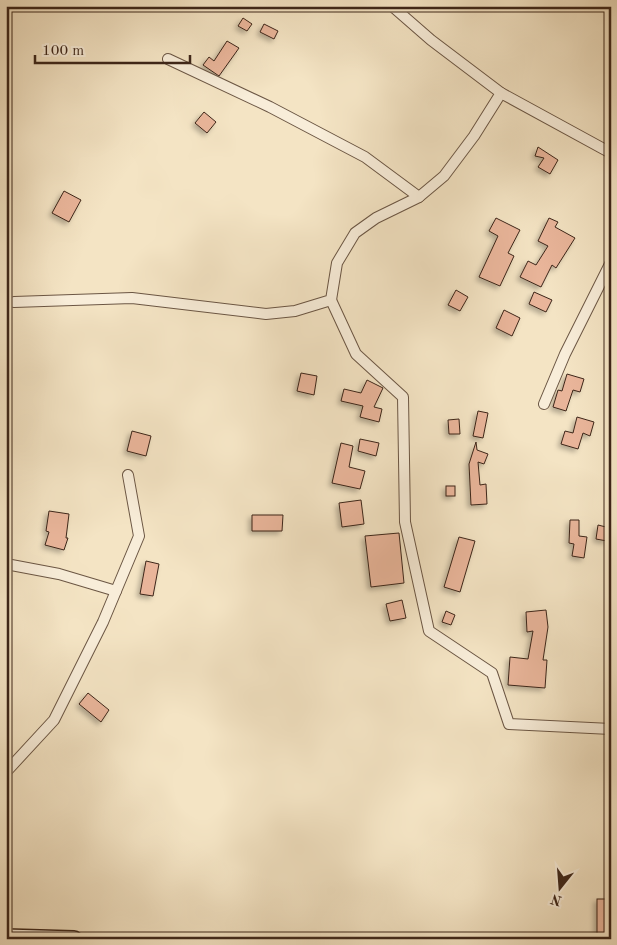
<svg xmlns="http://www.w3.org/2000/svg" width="617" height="945" font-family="'Old Standard TT',serif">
	<defs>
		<filter id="shadow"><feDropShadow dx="-3" dy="3" stdDeviation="2.5" flood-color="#0004"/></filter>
	</defs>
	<rect width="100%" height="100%" fill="#f4e4c4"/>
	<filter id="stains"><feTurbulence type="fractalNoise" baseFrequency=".004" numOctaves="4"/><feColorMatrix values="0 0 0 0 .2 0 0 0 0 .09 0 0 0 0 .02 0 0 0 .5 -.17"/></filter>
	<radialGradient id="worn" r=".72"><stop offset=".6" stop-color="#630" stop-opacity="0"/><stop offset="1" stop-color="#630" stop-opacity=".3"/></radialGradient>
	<g fill="#e9b59a" stroke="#3d2619" filter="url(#shadow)">
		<polygon points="243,18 252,24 247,31 238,26"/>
		<polygon points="264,24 278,31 274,39 260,32"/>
		<polygon points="227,41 239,48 219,76 203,65 209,57 214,61"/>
		<polygon points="204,112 216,122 207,133 195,123"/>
		<polygon points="538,147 558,160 550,174 538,167 544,158 535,156"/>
		<polygon points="64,191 81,200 69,222 52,213"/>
		<polygon points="496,218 520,230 508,253 514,256 500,286 479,277 498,236 489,231"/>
		<polygon points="549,218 558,222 555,227 575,238 556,268 552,265 541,287 520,277 528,261 536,265 548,246 538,241"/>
		<polygon points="456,290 468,297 460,311 448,305"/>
		<polygon points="534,292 552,300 546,312 529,304"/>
		<polygon points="504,310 520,318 512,336 496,328"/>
		<polygon points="301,373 317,376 314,395 297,391"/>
		<polygon points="567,374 584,379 580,392 573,390 566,411 553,407 558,390 562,391"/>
		<polygon points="367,380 383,388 374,407 382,409 379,422 360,417 363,406 341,401 344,389 361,393"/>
		<polygon points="478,411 488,413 483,438 473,436"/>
		<polygon points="577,417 594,422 590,436 583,433 578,449 561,444 565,431 573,433"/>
		<polygon points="459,419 460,434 449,434 448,420"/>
		<polygon points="132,431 151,436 146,456 127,451"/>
		<polygon points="360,439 379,443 376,456 358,451"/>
		<polygon points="476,442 477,450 488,454 484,464 478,462 480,485 486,484 487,504 471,505 469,464"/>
		<polygon points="341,443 353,446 349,467 365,471 360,489 332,483"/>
		<rect x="446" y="486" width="9" height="10"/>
		<polygon points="361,500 364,524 342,527 339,503"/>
		<polygon points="49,511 69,514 66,538 68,538 64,550 45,545 49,532 46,531"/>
		<polygon points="252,515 283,515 282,531 252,531"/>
		<polygon points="570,520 579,520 579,536 587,537 584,558 572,556 574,544 569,543"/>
		<polygon points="598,525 610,528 607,541 596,539"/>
		<polygon points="399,533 404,583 371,587 365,536"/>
		<polygon points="459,537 475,541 460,592 444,587"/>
		<polygon points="146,561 159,564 153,596 140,594"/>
		<polygon points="402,600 406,618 390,621 386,604"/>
		<polygon points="546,610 548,627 543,660 547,660 545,688 508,685 510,657 528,659 533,631 527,632 526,612"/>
		<polygon points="446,611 455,615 451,625 442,622"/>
		<polygon points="88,693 109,710 101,722 79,704"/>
		<rect x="597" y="899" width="14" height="38"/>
	</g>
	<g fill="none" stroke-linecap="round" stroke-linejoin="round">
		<defs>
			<g id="street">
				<polyline points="392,6 431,40 501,93"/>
				<polyline points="168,59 270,107 365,157 419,197"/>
				<polyline points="331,300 356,354 403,397 405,522 429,631 492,673 509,724 611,729"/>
				<polyline points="14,302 132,298 266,314 295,311 331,300 337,263 355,233 376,218 419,197 444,176 474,136 501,93 611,153"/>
				<polyline points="544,404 565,354 611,262"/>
				<polyline points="6,564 59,574 116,591"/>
				<polyline points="6,772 54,720 103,622 139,536 128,475"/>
			</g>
			<polyline id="secondary" points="6,937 74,939"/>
		</defs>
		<use href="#street" stroke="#6b5644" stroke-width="12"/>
		<use href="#secondary" stroke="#3d2619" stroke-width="18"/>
		<use href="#street" stroke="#f8edd9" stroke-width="10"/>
		<use href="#secondary" stroke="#f8edd9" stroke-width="15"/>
	</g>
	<rect width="617" height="945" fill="none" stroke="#f4e4c4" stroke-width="25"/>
	<rect x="8" y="8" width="602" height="930" fill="none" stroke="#3d2619" stroke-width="2.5"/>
	<rect x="12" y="12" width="592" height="920" fill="none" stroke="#3d2619"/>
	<g transform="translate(560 888) rotate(197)" stroke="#f8edd9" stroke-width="4" paint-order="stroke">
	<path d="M0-4L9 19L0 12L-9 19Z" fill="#3d2619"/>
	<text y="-8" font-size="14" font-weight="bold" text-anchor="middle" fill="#3d2619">N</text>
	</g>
	<path d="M35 55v8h155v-8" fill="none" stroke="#3d2619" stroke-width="2.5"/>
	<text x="42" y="55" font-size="15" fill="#3d2619" stroke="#f8edd9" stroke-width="4" paint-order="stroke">100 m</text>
	<rect width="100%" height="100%" filter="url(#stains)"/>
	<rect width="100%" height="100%" fill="url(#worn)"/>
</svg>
